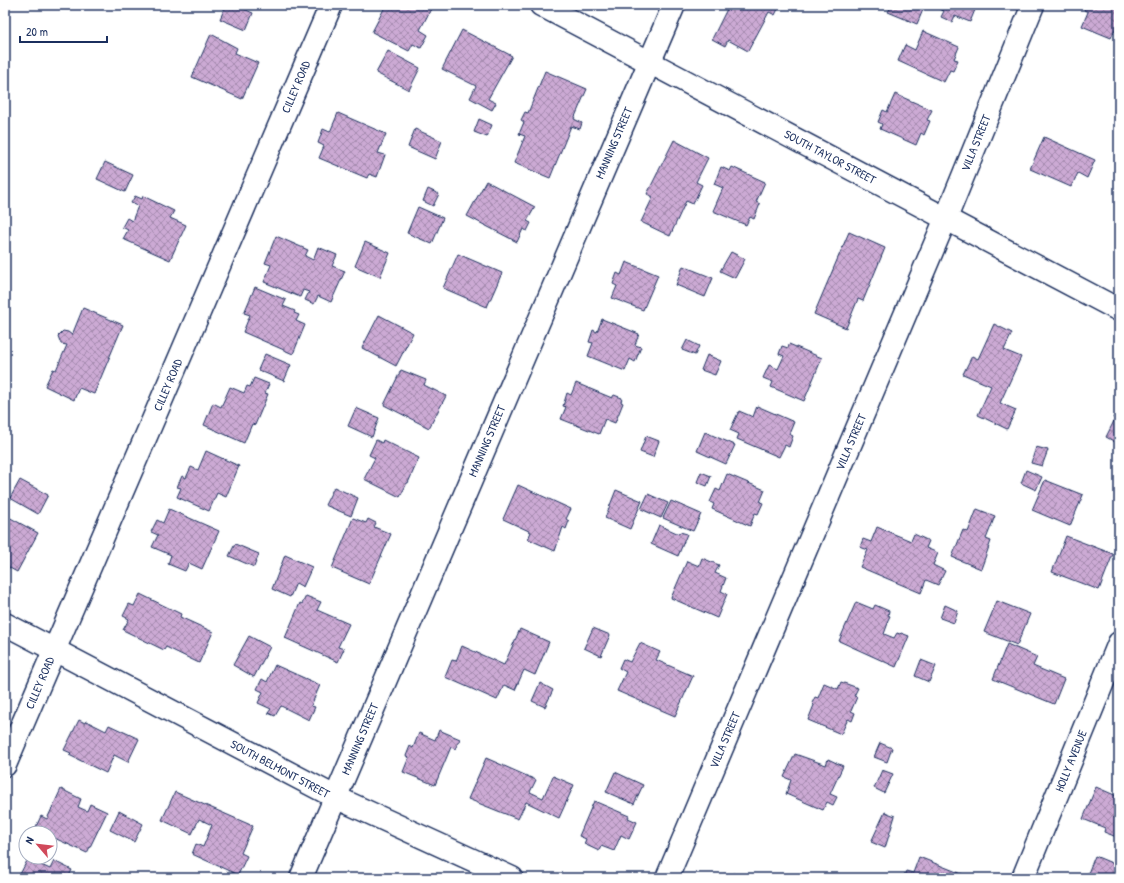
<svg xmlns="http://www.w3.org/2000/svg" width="1124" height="883" font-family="'Patrick Hand',sans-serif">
	<defs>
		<pattern id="building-cross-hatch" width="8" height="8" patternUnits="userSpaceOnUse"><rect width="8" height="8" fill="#ccaad4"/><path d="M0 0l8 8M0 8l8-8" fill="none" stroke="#a58baf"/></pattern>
	</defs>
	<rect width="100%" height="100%" fill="#fff"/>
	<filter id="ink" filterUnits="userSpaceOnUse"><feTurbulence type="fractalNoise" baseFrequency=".025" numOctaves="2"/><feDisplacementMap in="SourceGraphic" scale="8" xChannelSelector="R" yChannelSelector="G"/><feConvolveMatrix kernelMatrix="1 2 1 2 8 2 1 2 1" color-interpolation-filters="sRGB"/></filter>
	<g filter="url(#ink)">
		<g fill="url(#building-cross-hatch)" stroke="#1b2f5e">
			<polygon points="226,5 240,5 239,7 253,13 246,30 220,19"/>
			<polygon points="386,5 431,5 429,8 431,9 420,30 428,35 421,48 413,44 409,51 372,32"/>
			<polygon points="729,5 780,5 775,15 769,12 748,51 728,40 725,46 712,39"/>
			<polygon points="892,5 925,5 917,24 888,12"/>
			<polygon points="931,5 977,5 970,22 955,16 952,22 941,17 944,11"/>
			<polygon points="1086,5 1119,5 1119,20 1111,38 1082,26 1088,12 1084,10"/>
			<polygon points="462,30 512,56 488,99 496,103 492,110 470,98 476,86 442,69"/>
			<polygon points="923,31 959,47 954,59 958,60 953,71 950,70 944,82 898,61 905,45 915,50"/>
			<polygon points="211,34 237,48 235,53 258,63 242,99 192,77"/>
			<polygon points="388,51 420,68 409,90 376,73"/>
			<polygon points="545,71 587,89 574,119 582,123 580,129 571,126 550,178 514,163 525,136 519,134 524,122 521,120 525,112 528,113"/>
			<polygon points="895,94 932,110 927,120 930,121 924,135 921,133 916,145 880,129 882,124 878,122 883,110 887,112"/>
			<polygon points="338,113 386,134 378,153 385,155 377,177 369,174 367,178 319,158 324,146 318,143 323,129 330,132"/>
			<polygon points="479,119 492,125 487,137 474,132"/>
			<polygon points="415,129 442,141 435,159 408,147"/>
			<polygon points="1044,137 1095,160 1087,178 1078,173 1071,187 1030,169"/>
			<polygon points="674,140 708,158 696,182 702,185 693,204 686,201 670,236 641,222 653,197 647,194"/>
			<polygon points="105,162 133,175 125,192 97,179"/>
			<polygon points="721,167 730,171 732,167 765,182 756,202 760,204 754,219 750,217 746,225 713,211 723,188 714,184"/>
			<polygon points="486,181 535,207 527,221 531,223 527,231 523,229 517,242 467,216"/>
			<polygon points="428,189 439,194 433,206 423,201"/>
			<polygon points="135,196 142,199 143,196 174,211 170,218 186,225 170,260 123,239 128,230 122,227 127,218 132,221 138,206 131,203"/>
			<polygon points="418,207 443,218 432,244 407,233"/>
			<polygon points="849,232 885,248 863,301 858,299 846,328 814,314"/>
			<polygon points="276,236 308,250 305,256 313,260 318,247 337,255 332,266 345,271 331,302 318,296 314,304 305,300 309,292 303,290 300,297 264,282 271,265 265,263"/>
			<polygon points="365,242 390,253 380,277 355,266"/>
			<polygon points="731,252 745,259 735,278 720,271"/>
			<polygon points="458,254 502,273 487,307 443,288"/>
			<polygon points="626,262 658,275 643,310 612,298 617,286 613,284 617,273 621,275"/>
			<polygon points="683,266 713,278 705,297 676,285"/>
			<polygon points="255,287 286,300 283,306 295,311 294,313 299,315 296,321 305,325 293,354 243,332 250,315 244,313"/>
			<polygon points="83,308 123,325 94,394 79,388 74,400 45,386 53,369 56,370 67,345 61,344 58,336 63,331 68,332 72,335"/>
			<polygon points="379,315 413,333 396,366 362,348"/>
			<polygon points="602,319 639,334 635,345 641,347 635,362 630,359 625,371 588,356 593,343 589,342 593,330 597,332"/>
			<polygon points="994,324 1012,333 1004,350 1021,357 1000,403 1016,410 1007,429 978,415 991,386 963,374 972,356 978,359"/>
			<polygon points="687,340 699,346 695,355 682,350"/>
			<polygon points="789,344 822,358 804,401 771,387 773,382 763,378 769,365 778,369 784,356 779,354 782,346 788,348"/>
			<polygon points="265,354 291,365 284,381 258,370"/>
			<polygon points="707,355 721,361 715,375 701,370"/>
			<polygon points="401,370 426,380 424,385 446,396 429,428 384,405"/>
			<polygon points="254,378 269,384 265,393 268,394 255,425 252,424 244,443 204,425 213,403 221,407 230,387 244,393 247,386 250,387"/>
			<polygon points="576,383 612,398 614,395 622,398 621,402 623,403 615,423 605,419 599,434 561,419 566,407 563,406 567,393 571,395"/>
			<polygon points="757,406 794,422 789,434 793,436 789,447 785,445 779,457 737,439 739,434 730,430 739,411 753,417"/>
			<polygon points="356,408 379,418 372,437 348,426"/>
			<polygon points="1118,409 1119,409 1119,444 1106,437 1115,419 1113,418"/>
			<polygon points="705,432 735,445 726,464 697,451"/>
			<polygon points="646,436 659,441 653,457 640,452"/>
			<polygon points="376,440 382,443 383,440 419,458 408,483 407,483 400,497 364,479 375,458 369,455"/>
			<polygon points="1036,447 1048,450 1042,466 1031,463"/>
			<polygon points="206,451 239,466 226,497 217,493 209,511 177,497 181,488 177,487 182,476 186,478 191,467 198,470"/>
			<polygon points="1026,470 1042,477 1036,490 1021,483"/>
			<polygon points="701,472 711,476 707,486 697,482"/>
			<polygon points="727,474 765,490 760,502 763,503 758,514 755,513 750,526 712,509 714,504 710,502 716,489 720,491"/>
			<polygon points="20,480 48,495 38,514 10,498"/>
			<polygon points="1045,480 1083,495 1070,526 1032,510"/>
			<polygon points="518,485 571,509 566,519 569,521 566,529 563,527 555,551 528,539 531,532 503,519"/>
			<polygon points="334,487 358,498 351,516 325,505"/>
			<polygon points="616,490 642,501 630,529 605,518"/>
			<polygon points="648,494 668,503 661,518 641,509"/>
			<polygon points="671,501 701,514 693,531 663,518"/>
			<polygon points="169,509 219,531 202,569 189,563 185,571 168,564 171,555 152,547 158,535 151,532 157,520 163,523"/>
			<polygon points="977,509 995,516 986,539 991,541 981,569 952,557 963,530 968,532"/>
			<polygon points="5,515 38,533 17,572 8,567 5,573"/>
			<polygon points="353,518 366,523 368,519 376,523 374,527 391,534 369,584 332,568"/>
			<polygon points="659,525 679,534 680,532 687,534 678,556 651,544"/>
			<polygon points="877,527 911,541 914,534 929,541 926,548 938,553 933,565 945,571 938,585 926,580 921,593 860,567 868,550 860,547 863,539 871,542"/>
			<polygon points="1066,536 1113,554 1099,590 1052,572"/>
			<polygon points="235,544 259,554 254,567 229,556"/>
			<polygon points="285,555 312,567 303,587 296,583 290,597 272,589"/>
			<polygon points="702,558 719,565 715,573 726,578 721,591 727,594 717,618 671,598 687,561 699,566"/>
			<polygon points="140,594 181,614 180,617 213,632 199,663 166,647 164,650 123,630 129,619 123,616 129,604 134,606"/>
			<polygon points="306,596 321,602 317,610 349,624 338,647 344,649 338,662 285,638 300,603 302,604"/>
			<polygon points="997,601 1030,614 1017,645 984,632"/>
			<polygon points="856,602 873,609 875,605 889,611 888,615 890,616 887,622 888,623 884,634 894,638 897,633 900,634 901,633 909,636 896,667 839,641"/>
			<polygon points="945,605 958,611 954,623 940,618"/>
			<polygon points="593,628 610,635 601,656 584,648"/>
			<polygon points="520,629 549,642 535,675 524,670 515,690 504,685 497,700 445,677 452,660 456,661 462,646 504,665"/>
			<polygon points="249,636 270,647 254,677 233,665"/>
			<polygon points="640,643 660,652 656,660 693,676 675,716 617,691 626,672 619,668 623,659 630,662"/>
			<polygon points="1007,644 1037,657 1033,666 1064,679 1054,704 993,679"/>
			<polygon points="921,660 936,666 929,682 915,676"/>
			<polygon points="275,665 320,685 311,706 315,707 309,720 281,706 275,716 268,713 271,709 258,703 263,692 257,689 262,679 267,682"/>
			<polygon points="841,682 858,688 854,696 857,697 851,711 855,713 852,721 848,719 841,734 808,720 814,705 812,703 815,697 818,698 824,683 838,689"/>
			<polygon points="540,683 553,690 545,707 532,701"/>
			<polygon points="79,720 85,723 86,721 106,731 109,725 139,739 128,762 114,755 106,773 69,755 71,753 64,750"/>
			<polygon points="439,730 460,739 455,749 451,747 435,785 403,772 409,757 406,756 410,746 413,748 419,733 435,740"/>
			<polygon points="880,743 892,748 887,762 874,757"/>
			<polygon points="795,754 826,765 828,759 843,766 830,794 837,797 833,805 827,802 823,810 786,794 791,780 784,777"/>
			<polygon points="486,758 536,780 530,792 543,798 553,776 574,785 559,818 526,802 518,819 468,799"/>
			<polygon points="882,770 893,774 884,793 874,788"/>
			<polygon points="615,772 643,785 634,804 606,792"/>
			<polygon points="1096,787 1119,797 1119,838 1104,832 1105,828 1083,819"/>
			<polygon points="61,789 81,799 78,807 87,811 90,804 107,812 87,853 50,836 50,833 44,833 35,829 41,816 47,819"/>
			<polygon points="175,792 253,826 241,853 247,856 238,875 192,854 196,844 203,847 212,825 199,819 192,834 162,820"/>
			<polygon points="594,801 629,816 628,818 637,822 629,839 621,835 614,851 601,846 599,851 584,844 586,839 579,836"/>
			<polygon points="119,811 143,824 134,842 110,830"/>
			<polygon points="885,812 895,816 885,848 871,842"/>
			<polygon points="1095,856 1119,866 1119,878 1086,878"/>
			<polygon points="919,857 972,878 903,878 906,871 913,873"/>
			<polygon points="28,859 50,869 54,861 72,870 69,876 74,878 18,878"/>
			<polygon points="733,873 746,878 723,878 724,874 732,876"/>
		</g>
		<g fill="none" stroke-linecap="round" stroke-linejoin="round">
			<defs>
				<g id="street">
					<polyline points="541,5 1119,310"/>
					<polyline points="5,624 335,797 512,878"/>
					<polyline points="301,878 674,5"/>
					<polyline points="667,878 946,218 1033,5"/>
					<polyline points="1023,878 1119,643"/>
				</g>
				<polyline id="secondary" points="5,765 331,5"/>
			</defs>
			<use href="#street" stroke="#1b2f5e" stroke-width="25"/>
			<use href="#secondary" stroke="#1b2f5e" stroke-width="25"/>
			<use href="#street" stroke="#fff" stroke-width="22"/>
			<use href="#secondary" stroke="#fff" stroke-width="22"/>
		</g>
	</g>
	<g text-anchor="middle" stroke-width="4" stroke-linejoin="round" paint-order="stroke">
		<g font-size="12" fill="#1b2f5e" stroke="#fff">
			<text transform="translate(296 87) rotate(-67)" y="4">CILLEY ROAD</text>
			<text transform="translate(614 143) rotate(-67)" y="4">MANNING STREET</text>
			<text transform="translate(976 143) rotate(-68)" y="4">VILLA STREET</text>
			<text transform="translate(830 157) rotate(28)" y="4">SOUTH TAYLOR STREET</text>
			<text transform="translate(168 385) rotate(-67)" y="4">CILLEY ROAD</text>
			<text transform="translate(487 441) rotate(-67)" y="4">MANNING STREET</text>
			<text transform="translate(851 442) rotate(-67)" y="4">VILLA STREET</text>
			<text transform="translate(40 683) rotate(-67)" y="4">CILLEY ROAD</text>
			<text transform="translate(360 739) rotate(-67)" y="4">MANNING STREET</text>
			<text transform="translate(725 740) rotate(-67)" y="4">VILLA STREET</text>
			<text transform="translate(1071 761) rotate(-68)" y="4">HOLLY AVENUE</text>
			<text transform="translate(280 769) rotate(28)" y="4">SOUTH BELMONT STREET</text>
		</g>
	</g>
	<rect width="1124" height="883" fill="none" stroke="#fff" stroke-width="20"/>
	<rect x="10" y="10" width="1104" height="863" fill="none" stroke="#1b2f5e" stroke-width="1.5" filter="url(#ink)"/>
	<g transform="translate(38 845) rotate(298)"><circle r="19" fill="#ffffff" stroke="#a4acbf"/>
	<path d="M0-3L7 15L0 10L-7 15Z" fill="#d1495b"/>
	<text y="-6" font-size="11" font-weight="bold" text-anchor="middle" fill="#1b2f5e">N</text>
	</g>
	<path d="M20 36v6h87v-6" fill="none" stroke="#1b2f5e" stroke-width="2"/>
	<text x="26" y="36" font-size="12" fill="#1b2f5e" stroke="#ffffff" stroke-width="3" paint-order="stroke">20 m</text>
</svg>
